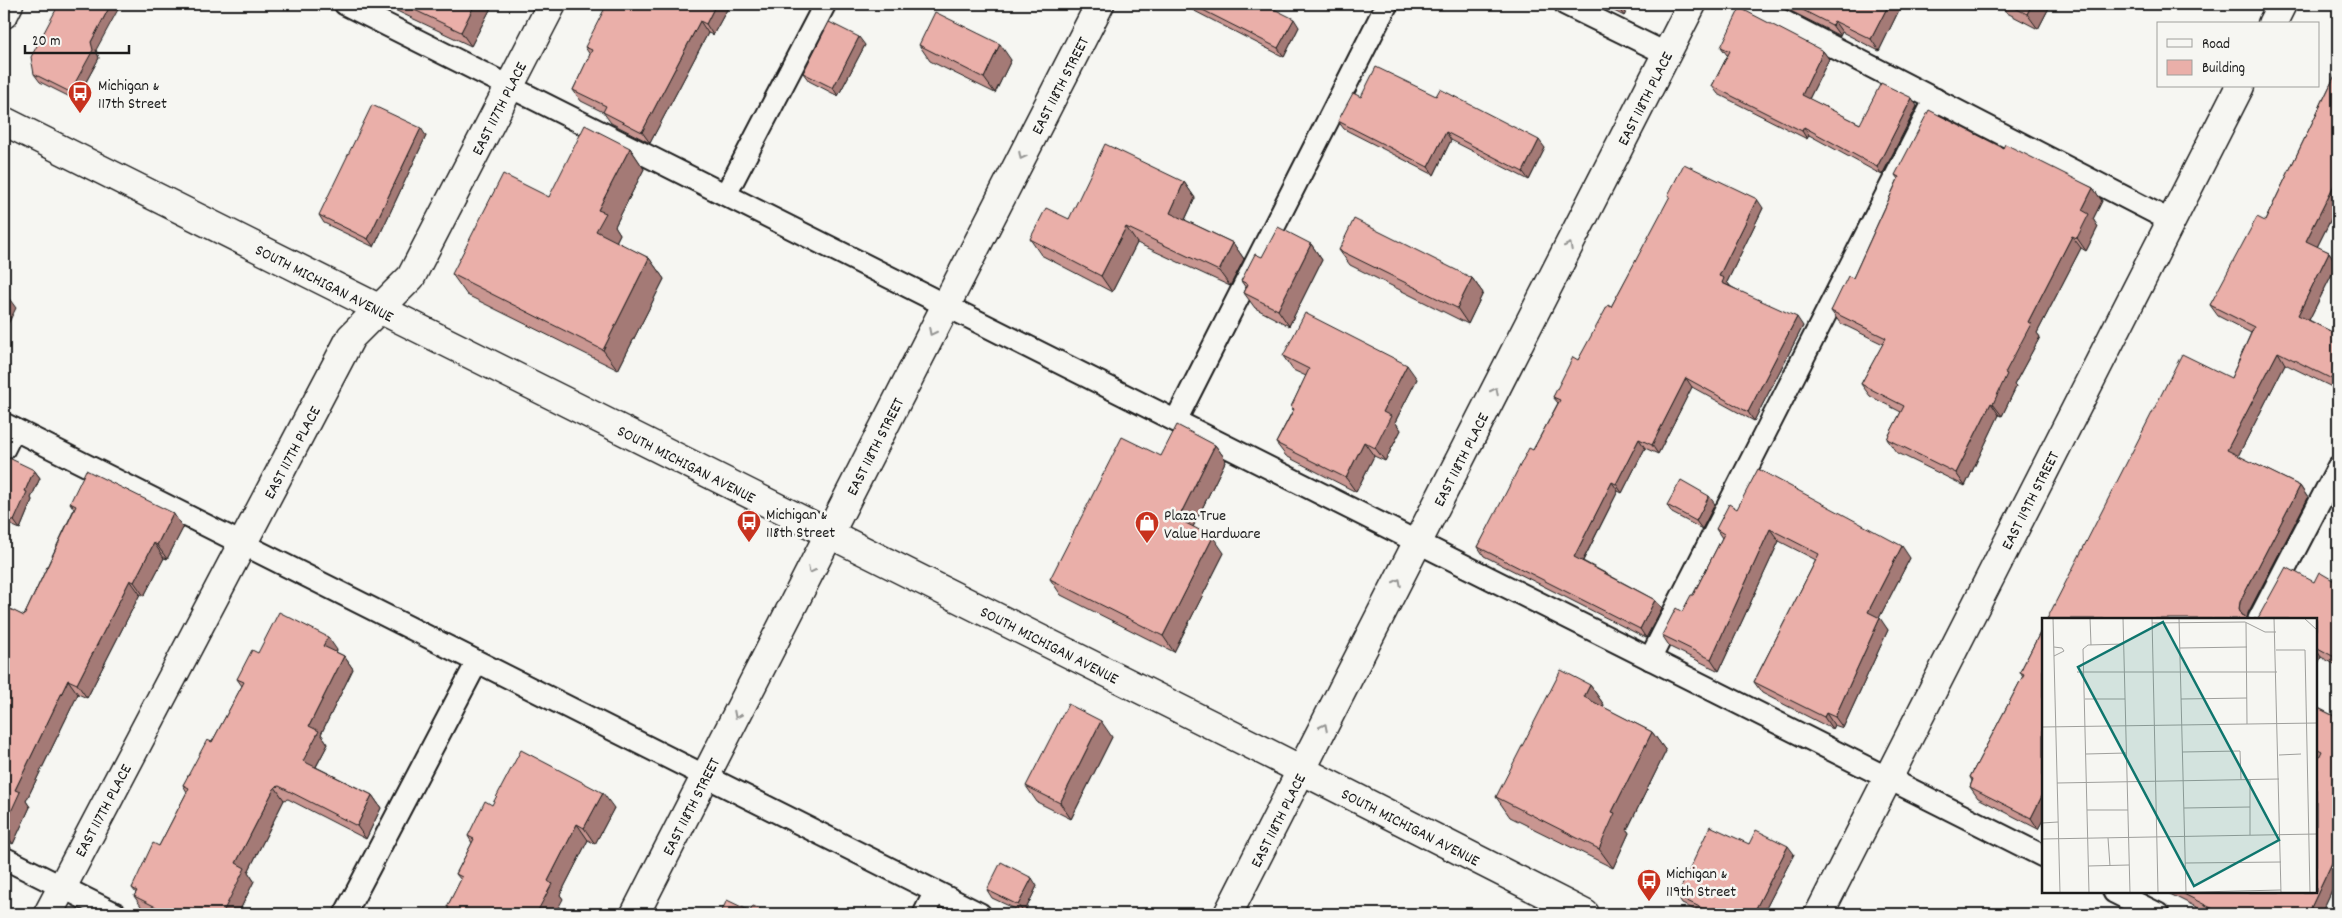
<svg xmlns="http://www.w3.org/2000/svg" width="2342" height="918" font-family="Dekko,sans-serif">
	<rect width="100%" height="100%" fill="#f6f6f2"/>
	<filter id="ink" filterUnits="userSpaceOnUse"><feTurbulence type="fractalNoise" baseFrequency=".02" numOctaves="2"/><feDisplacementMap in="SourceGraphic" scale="10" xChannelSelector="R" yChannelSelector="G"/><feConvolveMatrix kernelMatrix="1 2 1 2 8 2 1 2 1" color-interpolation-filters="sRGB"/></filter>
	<g filter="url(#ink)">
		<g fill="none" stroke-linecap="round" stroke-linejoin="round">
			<defs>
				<g id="lane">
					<polyline points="345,4 2043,856"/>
					<polyline points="1565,4 1667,54"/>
					<polyline points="1750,4 2171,221"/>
					<polyline points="726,194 825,4"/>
					<polyline points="1176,420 1387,4"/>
					<polyline points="4,424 980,914"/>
					<polyline points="4,449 14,429"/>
					<polyline points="2259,619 2338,467"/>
					<polyline points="1650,659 1935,99"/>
					<polyline points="4,858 116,914"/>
					<polyline points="2114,892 2158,914"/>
					<polyline points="345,914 477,662"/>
					<polyline points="924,914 935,892"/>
				</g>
				<g id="street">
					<polyline points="4,14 9,4"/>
					<polyline points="2272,24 2282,4"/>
					<polyline points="48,914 351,337 411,277 552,4"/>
					<polyline points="635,914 1100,4"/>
					<polyline points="1228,914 1692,4"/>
					<polyline points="1819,914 2240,86"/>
				</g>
				<polyline id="secondary" points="4,121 1258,748 1585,914"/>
			</defs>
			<use href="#lane" stroke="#1c1c1c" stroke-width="25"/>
			<use href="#street" stroke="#1c1c1c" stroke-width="31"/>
			<use href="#secondary" stroke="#1c1c1c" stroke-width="31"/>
			<use href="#lane" stroke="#f6f6f2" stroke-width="21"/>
			<use href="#street" stroke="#f6f6f2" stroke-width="28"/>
			<use href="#secondary" stroke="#f6f6f2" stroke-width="28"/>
		</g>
		<g fill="#c99691" stroke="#1c1c1c">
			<polygon points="382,4 493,4 471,46"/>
			<polygon points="730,4 713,35 708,33 650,143 611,123 603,112 581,101 573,90 590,55 585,47"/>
			<polygon points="1181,4 1264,4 1299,27 1284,57"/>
			<polygon points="1600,4 1630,4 1624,16"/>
			<polygon points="1777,4 1900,4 1901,6 1879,51 1842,32 1840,36"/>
			<polygon points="2000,4 2051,4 2038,29 2007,13"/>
			<polygon points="865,45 838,96 809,81 803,73"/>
			<polygon points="919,45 1011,60 995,93 930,61"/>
			<polygon points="1721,47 1823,51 1829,59 1809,99 1860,124 1917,106 1882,175 1809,135 1807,139 1718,94 1712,86 1728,55 1727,55"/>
			<polygon points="96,50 99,58 76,100 40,82 34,74"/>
			<polygon points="2338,69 2338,205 2317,247 2329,252 2337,264 2309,320 2338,335 2338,390 2285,364 2238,456 2300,486 2308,498 2248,613 2047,619 2231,378 2251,333 2218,316 2210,305 2265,221"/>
			<polygon points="1436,96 1545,148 1529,180 1451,140 1434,175 1344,129 1338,121 1361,97"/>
			<polygon points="426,136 374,247 324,223 319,215"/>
			<polygon points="630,148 644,169 615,226 620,234 616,242 649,258 664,279 618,370 467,295 452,274 549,197"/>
			<polygon points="2003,148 2093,188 2102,201 2093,219 2098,227 2086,251 2081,248 2037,333 2040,337 2014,385 2016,387 2002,416 1999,415 1965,486 1896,452 1887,439 1901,412 1870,396 1861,384 1883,344 1840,323 1831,311 1853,278 1898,179 1895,175"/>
			<polygon points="1184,182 1195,198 1185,220 1233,243 1244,259 1230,286 1137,243 1112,292 1041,255 1030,239 1069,219"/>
			<polygon points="1668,195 1763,208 1727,282 1730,286 1803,326 1754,421 1692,387 1658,454 1645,448 1622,493 1618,491 1583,561 1655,600 1662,608 1646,638 1484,556 1478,547 1533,450 1558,403 1553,397 1578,360 1611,307 1670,198"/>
			<polygon points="1311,244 1322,260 1289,326 1255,308 1244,293 1246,288 1241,281 1262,257"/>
			<polygon points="1339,250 1472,278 1483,293 1468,324 1350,265"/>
			<polygon points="1283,356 1417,379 1395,422 1401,430 1385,461 1374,456 1356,492 1286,456 1276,443 1293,410 1291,407 1306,376 1293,370"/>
			<polygon points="1215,445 1226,460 1193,527 1224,553 1174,652 1061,595 1050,579 1161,456"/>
			<polygon points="4,464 34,470 40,478 31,498 32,500 20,529 4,522"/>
			<polygon points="70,503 173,513 183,528 167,559 164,558 144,596 140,594 87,698 78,694 26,801 30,807 13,844 4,840 4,607 24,616 74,509"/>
			<polygon points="1715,504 1702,529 1672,513 1667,505"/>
			<polygon points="1737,509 1910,558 1879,618 1888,630 1843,728 1834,725 1832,729 1762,693 1754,682 1816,560 1779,541 1719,671 1670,647 1662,635 1682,612 1693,595 1722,538 1716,529"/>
			<polygon points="2314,582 2338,583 2338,666 2321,657 2316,668 2316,619 2258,618"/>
			<polygon points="2043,627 2043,820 2038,829 1978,798 1970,787 1972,781 1970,777 2023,676 2020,672"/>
			<polygon points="337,650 336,652 344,656 353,669 321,734 328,744 316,767 372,795 381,808 366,839 288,799 284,800 248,872 254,881 238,914 153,914 143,909 134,896 136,893 132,888 159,846 187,792 183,785 212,742 242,686 237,679 258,653"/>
			<polygon points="1590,685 1604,705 1603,707 1652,732 1666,751 1627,830 1629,833 1613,868 1510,817 1496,797"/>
			<polygon points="2316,707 2338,718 2338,877 2321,914 2210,914 2166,892 2316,892 2319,757 2316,756"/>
			<polygon points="1112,737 1071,819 1037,802 1026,786"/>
			<polygon points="492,805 614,808 595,844 588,840 560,895 563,899 449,909 447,907 461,880 456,874 472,843 468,836"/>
			<polygon points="1749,844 1794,854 1763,914 1704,914 1682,904 1677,896"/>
			<polygon points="1037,886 1024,913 992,898 987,890"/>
		</g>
		<g fill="#a47a76" stroke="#1c1c1c">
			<polygon points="111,4 121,4 96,50 99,58 76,100 70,92 91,42"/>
			<polygon points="475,4 493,4 471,46 461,32"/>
			<polygon points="716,4 730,4 713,35 706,24"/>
			<polygon points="1615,4 1630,4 1624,16"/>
			<polygon points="1889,4 1900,4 1901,6 1879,51 1871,39"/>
			<polygon points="2032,4 2051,4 2038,29 2027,14"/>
			<polygon points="1294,19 1299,27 1284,57 1278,48"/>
			<polygon points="700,21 708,33 650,143 642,132"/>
			<polygon points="1834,21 1842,32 1840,36 1832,25"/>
			<polygon points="859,37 865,45 838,96 833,88"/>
			<polygon points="1000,44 1011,60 995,93 984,78"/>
			<polygon points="1823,51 1829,59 1807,103 1802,95"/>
			<polygon points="1912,98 1917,106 1882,175 1877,167"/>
			<polygon points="1804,127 1809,135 1807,139 1802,131"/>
			<polygon points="421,128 426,136 374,247 368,239"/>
			<polygon points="1446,132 1451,140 1434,175 1428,167"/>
			<polygon points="1539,140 1545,148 1529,180 1523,172"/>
			<polygon points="630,148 644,169 615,226 620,234 611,252 596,231 598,210"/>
			<polygon points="2338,177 2338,205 2314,253 2306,241"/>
			<polygon points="1184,182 1195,198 1181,228 1170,213"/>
			<polygon points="2093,188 2102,201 2093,219 2098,227 2086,251 2077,238 2082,210"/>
			<polygon points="1757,199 1763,208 1727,282 1731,287 1722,283 1719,276"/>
			<polygon points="1126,227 1137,243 1112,292 1101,276"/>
			<polygon points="2072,236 2081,248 2037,333 2040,337 2014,385 2016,387 2002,416 1993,404 2005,373 2028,322"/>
			<polygon points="1233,243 1244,259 1230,286 1219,271"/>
			<polygon points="1311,244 1322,260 1289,326 1278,310"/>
			<polygon points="2329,252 2337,264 2306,326 2298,315"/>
			<polygon points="649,258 664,279 618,370 603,350"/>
			<polygon points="1472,278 1483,293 1468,324 1457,308"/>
			<polygon points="5,293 16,308 4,332 4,296"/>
			<polygon points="1797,317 1803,326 1754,421 1748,412"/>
			<polygon points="4,348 7,353 4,360"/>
			<polygon points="2278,352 2285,364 2235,462 2227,450"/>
			<polygon points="1407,365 1417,379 1395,422 1401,430 1385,461 1375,448 1383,412"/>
			<polygon points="1686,378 1692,387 1658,454 1652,445"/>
			<polygon points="1991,403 1999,415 1965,486 1956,473"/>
			<polygon points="1639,439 1645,448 1622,493 1616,484"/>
			<polygon points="1364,442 1374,456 1356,492 1346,478"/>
			<polygon points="1215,445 1226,460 1189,535 1178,519"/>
			<polygon points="34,470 40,478 31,498 32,500 20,529 14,521 25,491"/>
			<polygon points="1612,482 1618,491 1580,566 1574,557"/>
			<polygon points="2300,486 2308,498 2248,613 2247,619 2241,615 2239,609 2240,602"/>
			<polygon points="1709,496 1715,504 1702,529 1696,521"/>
			<polygon points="173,513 183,528 167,559 157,545"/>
			<polygon points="1770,529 1779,541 1719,671 1711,659"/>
			<polygon points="1213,537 1224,553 1174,652 1163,636"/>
			<polygon points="154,543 164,558 144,596 134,582"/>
			<polygon points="1902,546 1910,558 1876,624 1868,612"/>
			<polygon points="130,580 140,594 87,698 77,684"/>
			<polygon points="1655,600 1662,608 1646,638 1640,629"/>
			<polygon points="1880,618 1888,630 1843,728 1835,717"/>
			<polygon points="328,637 337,650 332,659 323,646"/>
			<polygon points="2316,649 2321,657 2316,668"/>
			<polygon points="344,656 353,669 321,734 328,744 312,774 303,761 309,726"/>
			<polygon points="68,680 78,694 26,801 30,807 13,844 4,831 4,827 15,790"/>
			<polygon points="1590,685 1604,705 1598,717 1584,697"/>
			<polygon points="1826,713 1834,725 1832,729 1824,717"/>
			<polygon points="1101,721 1112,737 1071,819 1060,803"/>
			<polygon points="1652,732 1666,751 1627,830 1629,833 1613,868 1599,849 1612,812"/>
			<polygon points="275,787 284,800 248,872 254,881 238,914 222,914 236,863"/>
			<polygon points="603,793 614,808 595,844 584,828"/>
			<polygon points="2043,794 2043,820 2038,829 2031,818"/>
			<polygon points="372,795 381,808 366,839 357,826"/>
			<polygon points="577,824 588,840 560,895 563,899 555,914 536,914 548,881"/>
			<polygon points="1788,846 1794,854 1763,914 1753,914"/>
			<polygon points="2338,850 2338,877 2321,914 2308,914"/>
			<polygon points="1032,878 1037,886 1024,913 1018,905"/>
		</g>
		<g fill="#eaafa9" stroke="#1c1c1c">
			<polygon points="59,4 111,4 91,42 93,50 70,92 34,74 31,57"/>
			<polygon points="402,4 475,4 461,32"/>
			<polygon points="607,4 716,4 706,24 700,21 642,132 603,112 606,106 573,90 592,50 585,47"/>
			<polygon points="1191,4 1264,4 1294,19 1278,48"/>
			<polygon points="1791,4 1889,4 1871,39 1834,21 1832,25"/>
			<polygon points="2007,4 2032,4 2027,14"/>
			<polygon points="1740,8 1823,51 1802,95 1860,124 1881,83 1912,98 1877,167 1804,127 1802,131 1712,86 1730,51 1721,47"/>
			<polygon points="935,12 1000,44 984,78 919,45"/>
			<polygon points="829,22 859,37 833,88 803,73"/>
			<polygon points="1376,67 1436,96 1440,89 1539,140 1523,172 1446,132 1428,167 1338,121 1353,93 1361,97"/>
			<polygon points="2338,69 2338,177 2306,241 2329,252 2298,315 2338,335 2338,382 2278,352 2227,450 2300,486 2240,602 2239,609 2241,615 2250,619 2047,619 2182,354 2231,378 2254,327 2210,305 2257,217 2265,221"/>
			<polygon points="372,105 421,128 368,239 319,215"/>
			<polygon points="1929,110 2003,148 2005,144 2093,188 2082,210 2089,214 2077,238 2072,236 2028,322 2031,324 2005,373 2007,374 1993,404 1991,403 1956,473 1887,439 1904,406 1861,384 1886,338 1831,311 1848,276 1853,278 1899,177 1895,175"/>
			<polygon points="585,125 630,148 598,210 606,213 596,231 649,258 603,350 452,274 503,174 549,197"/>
			<polygon points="1105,144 1184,182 1170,213 1233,243 1219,271 1126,227 1101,276 1030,239 1046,208 1069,219"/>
			<polygon points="1684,164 1757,199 1719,276 1724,278 1722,283 1797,317 1748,412 1686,378 1652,445 1639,439 1616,484 1612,482 1574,557 1655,600 1640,629 1478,547 1529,448 1533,450 1560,400 1553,397 1573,357 1578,360 1608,305 1611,307 1670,196 1668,195"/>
			<polygon points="1354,219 1472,278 1457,308 1339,250"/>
			<polygon points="1278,227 1311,244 1278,310 1244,293 1248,284 1241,281 1255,254 1262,257"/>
			<polygon points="1305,313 1407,365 1383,412 1391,416 1375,448 1364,442 1346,478 1276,443 1294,409 1291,407 1309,369 1283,356"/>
			<polygon points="1177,425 1215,445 1178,519 1213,537 1163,636 1050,579 1122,437 1161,456"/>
			<polygon points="7,457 34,470 25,491 27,492 14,521 4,516 4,464"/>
			<polygon points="1758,469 1902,546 1868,612 1880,618 1835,717 1826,713 1824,717 1754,682 1819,554 1770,529 1711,659 1662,635 1676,608 1682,612 1691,595 1693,595 1724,534 1716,529 1729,504 1737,509"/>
			<polygon points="86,470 173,513 157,545 154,543 134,582 130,580 77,684 68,680 15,790 20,792 4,827 4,606 24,616 76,506 70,503"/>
			<polygon points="1681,480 1709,496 1696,521 1667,505"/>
			<polygon points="2286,567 2314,582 2319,572 2338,583 2338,659 2316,647 2316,619 2254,619 2258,618"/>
			<polygon points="279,612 328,637 323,646 344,656 309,726 319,731 303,761 372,795 357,826 279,786 275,787 236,863 245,868 222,914 170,914 134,896 137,891 132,888 153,843 159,846 189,788 183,785 207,740 212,742 244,682 237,679 252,650 258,653"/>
			<polygon points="2043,627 2043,794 2031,818 1970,787 1973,779 1970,777 2024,674 2020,672"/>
			<polygon points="1561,670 1590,685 1584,697 1652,732 1612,812 1615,813 1599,849 1496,797"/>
			<polygon points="1068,704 1101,721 1060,803 1026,786"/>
			<polygon points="2316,707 2338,718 2338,850 2308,914 2309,914 2215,914 2213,913 2215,910 2180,892 2316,892 2316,764 2322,751 2316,748"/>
			<polygon points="521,750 603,793 584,828 577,824 548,881 552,884 536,914 446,914 449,907 447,907 462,877 456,874 474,839 468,836 485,801 492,805"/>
			<polygon points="1710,826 1749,844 1756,830 1788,846 1753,914 1714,914 1677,896"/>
			<polygon points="1001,862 1032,878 1018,905 987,890"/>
			<polygon points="727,900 750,911 753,906 772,914 720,914"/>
		</g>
		<defs><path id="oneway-chevron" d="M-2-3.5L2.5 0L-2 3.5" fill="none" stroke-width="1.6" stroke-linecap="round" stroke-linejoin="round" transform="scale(1.25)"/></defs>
		<g stroke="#949492">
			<use href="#oneway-chevron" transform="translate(1022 156) rotate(117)"/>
			<use href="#oneway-chevron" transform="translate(1569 246) rotate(-63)"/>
			<use href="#oneway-chevron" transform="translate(932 332) rotate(117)"/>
			<use href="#oneway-chevron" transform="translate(1495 391) rotate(-63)"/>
			<use href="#oneway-chevron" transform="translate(811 570) rotate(117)"/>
			<use href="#oneway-chevron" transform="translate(1398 582) rotate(-63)"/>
			<use href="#oneway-chevron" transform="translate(737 715) rotate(117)"/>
			<use href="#oneway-chevron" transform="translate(1324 727) rotate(-63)"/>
		</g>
	</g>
	<defs>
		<symbol id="bus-pin" viewBox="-11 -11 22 30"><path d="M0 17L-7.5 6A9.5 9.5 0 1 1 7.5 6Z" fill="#c8321e" stroke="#f6f6f2"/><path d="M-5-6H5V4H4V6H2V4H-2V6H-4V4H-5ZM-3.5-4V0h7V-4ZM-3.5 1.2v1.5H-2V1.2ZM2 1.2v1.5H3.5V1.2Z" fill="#fff"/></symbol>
		<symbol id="shop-pin" viewBox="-11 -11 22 30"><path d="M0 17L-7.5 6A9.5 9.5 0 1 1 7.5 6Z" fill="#c8321e" stroke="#f6f6f2"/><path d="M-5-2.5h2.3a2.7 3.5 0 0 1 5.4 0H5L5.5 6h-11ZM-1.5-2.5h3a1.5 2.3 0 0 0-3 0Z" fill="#fff"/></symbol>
	</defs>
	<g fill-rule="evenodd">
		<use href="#bus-pin" x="66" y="79" width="28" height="38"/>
		<use href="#bus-pin" x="735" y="508" width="28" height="38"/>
		<use href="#shop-pin" x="1133" y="509" width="28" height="38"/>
		<use href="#bus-pin" x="1635" y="867" width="28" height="38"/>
	</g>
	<g text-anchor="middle" stroke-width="5" stroke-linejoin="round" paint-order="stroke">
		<g font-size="16" fill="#1c1c1c" stroke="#f6f6f2" text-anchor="start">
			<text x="98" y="90">Michigan &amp;<tspan x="98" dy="18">117th Street</tspan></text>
			<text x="766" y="519">Michigan &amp;<tspan x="766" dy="18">118th Street</tspan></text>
			<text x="1164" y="520">Plaza True<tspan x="1164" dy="18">Value Hardware</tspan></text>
			<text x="1666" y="878">Michigan &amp;<tspan x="1666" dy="18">119th Street</tspan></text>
		</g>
		<g font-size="16" fill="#1c1c1c" stroke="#f6f6f2">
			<text transform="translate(1059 85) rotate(-63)" y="6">EAST 118TH STREET</text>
			<text transform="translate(1644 98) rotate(-63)" y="6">EAST 118TH PLACE</text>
			<text transform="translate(498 108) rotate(-63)" y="6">EAST 117TH PLACE</text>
			<text transform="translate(325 282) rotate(27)" y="6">SOUTH MICHIGAN AVENUE</text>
			<text transform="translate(874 446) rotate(-63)" y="6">EAST 118TH STREET</text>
			<text transform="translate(291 452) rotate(-62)" y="6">EAST 117TH PLACE</text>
			<text transform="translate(1460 459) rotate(-63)" y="6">EAST 118TH PLACE</text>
			<text transform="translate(687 463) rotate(27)" y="6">SOUTH MICHIGAN AVENUE</text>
			<text transform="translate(2029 500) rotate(-63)" y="6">EAST 119TH STREET</text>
			<text transform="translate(1050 644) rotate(27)" y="6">SOUTH MICHIGAN AVENUE</text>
			<text transform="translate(690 806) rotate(-63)" y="6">EAST 118TH STREET</text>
			<text transform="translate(102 810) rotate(-62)" y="6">EAST 117TH PLACE</text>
			<text transform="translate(1277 820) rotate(-63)" y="6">EAST 118TH PLACE</text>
			<text transform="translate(1411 826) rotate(27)" y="6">SOUTH MICHIGAN AVENUE</text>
		</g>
	</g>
	<g transform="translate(2042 618)">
		<rect width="275" height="275" fill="#f6f6f2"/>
		<path fill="none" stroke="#9f9f9c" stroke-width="1" d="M11 0 18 275M48 0 49 27M81 0 88 275M110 0 116 275M137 0 144 275M232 0 239 275M262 0 275 12M110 5 203 4 223 14H234M204 5 205 106M12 29 20 30 22 33 12 38M138 30 205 29M234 32H263L268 275M35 54H235M43 81H83M139 81 205 80M0 109 275 105M140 134 198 133 199 162M44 136 84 135M237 137 259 136M208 162V217M15 165 237 161M142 190 208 189M45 192H86M0 205 16 204M66 220 68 248M0 221 275 216M143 245 239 244M46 248 87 247M47 275 41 31 46 27 82 26M114 275 239 272"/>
		<path fill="#0f766e" fill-opacity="0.15" stroke="#0f766e" stroke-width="2.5" d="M121 4 237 222 152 268 36 49Z"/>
		<rect width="275" height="275" fill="none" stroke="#1c1c1c" stroke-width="2.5"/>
	</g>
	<rect width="2342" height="918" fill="none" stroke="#f6f6f2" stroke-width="20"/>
	<rect x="10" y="10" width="2322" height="898" fill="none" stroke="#1c1c1c" stroke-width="2" filter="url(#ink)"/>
	<rect x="2157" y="22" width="162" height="65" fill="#f6f6f2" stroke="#9f9f9c"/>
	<rect x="2167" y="39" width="25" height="8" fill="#f6f6f2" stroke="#9f9f9c"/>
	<text x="2202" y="48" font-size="15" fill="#1c1c1c">Road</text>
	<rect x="2167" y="60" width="25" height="15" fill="#eaafa9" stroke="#9f9f9c"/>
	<text x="2202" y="72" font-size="15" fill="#1c1c1c">Building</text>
	<path d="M25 45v8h104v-8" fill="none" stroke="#1c1c1c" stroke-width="2.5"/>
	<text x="32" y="45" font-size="15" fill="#1c1c1c" stroke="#f6f6f2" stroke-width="4" paint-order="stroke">20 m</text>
</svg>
